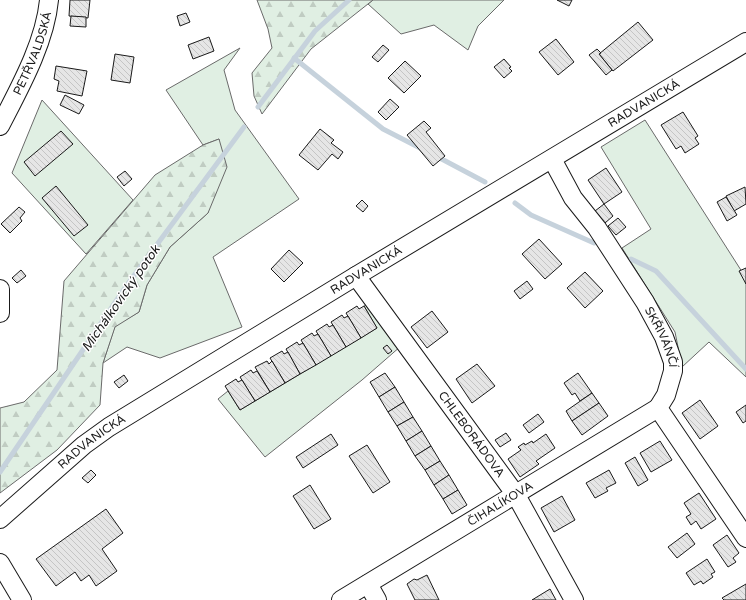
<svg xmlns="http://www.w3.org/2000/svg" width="746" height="600" font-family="'Varela Round',sans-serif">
	<defs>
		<pattern id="forest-firs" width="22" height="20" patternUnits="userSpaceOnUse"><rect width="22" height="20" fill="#e0efe3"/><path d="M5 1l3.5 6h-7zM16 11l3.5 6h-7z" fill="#c0ccc2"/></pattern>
		<pattern id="building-back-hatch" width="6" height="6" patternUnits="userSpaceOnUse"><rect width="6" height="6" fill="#e6e6e6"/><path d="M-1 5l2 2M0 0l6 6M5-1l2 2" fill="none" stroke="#c5c5c5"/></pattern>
	</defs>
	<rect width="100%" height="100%" fill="#fff"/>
	<g fill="#e0efe3" stroke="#6a6a6a">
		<polygon points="373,0 504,0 478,26 468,50 434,25 401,34 368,4"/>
		<polygon points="240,48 224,70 235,110 299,199 213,257 242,327 160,358 127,347 103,363 115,326 139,312 147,285 170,247 208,213 219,139 203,145 166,90"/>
		<polygon points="42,100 133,200 86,254 12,173"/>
		<polygon points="645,120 746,278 746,377 709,342 682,367 675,332 622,248 651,229 601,147"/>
		<polygon points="371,302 401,346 362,380 265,457 218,399 228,391 240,410 377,328 364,306"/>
	</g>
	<g fill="url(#forest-firs)" stroke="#6a6a6a">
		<polygon points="257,0 373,0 311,49 262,114 254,96 252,73 272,48 268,29"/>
		<polygon points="219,139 227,167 208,213 170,247 147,285 139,312 115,327 103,363 100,405 57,450 0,493 0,408 24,402 57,370 64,281 155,175 203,145"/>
	</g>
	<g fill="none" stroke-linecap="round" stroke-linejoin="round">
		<g stroke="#c6d2dc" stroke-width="5">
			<polyline points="294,58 383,129 422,149"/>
			<polyline points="258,107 315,31 349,0"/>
			<polyline points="436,156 485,182"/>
			<polyline points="515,203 531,215 594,243"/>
			<polyline points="631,259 656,271 746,369"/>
			<polyline points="0,472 127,285 244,127"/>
		</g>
	</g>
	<g fill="url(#building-back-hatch)" stroke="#1a1a1a">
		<polygon points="70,0 90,0 88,18 69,16"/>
		<polygon points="557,0 572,0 569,6"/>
		<polygon points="186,13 190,22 180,26 177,16"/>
		<polygon points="71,16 86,17 86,27 70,26"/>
		<polygon points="638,22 653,40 613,71 599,54"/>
		<polygon points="209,37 214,51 193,59 188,45"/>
		<polygon points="556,39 574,62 558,75 539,52"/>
		<polygon points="383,45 389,50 378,62 372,57"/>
		<polygon points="597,49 601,53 599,54 612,70 606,75 589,55"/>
		<polygon points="115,54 134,57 130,83 111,80"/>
		<polygon points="504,59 511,67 509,68 512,71 504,78 494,67"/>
		<polygon points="405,61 421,76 404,93 388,78"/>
		<polygon points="56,66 87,71 82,96 57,91 59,81 54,79"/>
		<polygon points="65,95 84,105 79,114 60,105"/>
		<polygon points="390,99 399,107 386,120 378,112"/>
		<polygon points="683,112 698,136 695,138 699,144 685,153 681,146 676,149 661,125"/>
		<polygon points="424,121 431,128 426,132 445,156 433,166 407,135"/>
		<polygon points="320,129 334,140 331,143 343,152 338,159 332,154 318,170 299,155"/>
		<polygon points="61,131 73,144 35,176 24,162"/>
		<polygon points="606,168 622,192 604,204 588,180"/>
		<polygon points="125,171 132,179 124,186 117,177"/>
		<polygon points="56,186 88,225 74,236 42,198"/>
		<polygon points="745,187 746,204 734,211 726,196"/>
		<polygon points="726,197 737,215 727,221 717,202"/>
		<polygon points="362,200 368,206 363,212 356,206"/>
		<polygon points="604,204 613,216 605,223 595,211"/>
		<polygon points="19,207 25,212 20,218 22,221 10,233 1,224"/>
		<polygon points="618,218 626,227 616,235 608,226"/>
		<polygon points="539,239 562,264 545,279 522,254"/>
		<polygon points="289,250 303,263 284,282 271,269"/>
		<polygon points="746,268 746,284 739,271"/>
		<polygon points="21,270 26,276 17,283 12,278"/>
		<polygon points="585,272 603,291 585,308 567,288"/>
		<polygon points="527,281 533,289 520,299 514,291"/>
		<polygon points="357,306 359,309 364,306 377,328 361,338 346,313"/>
		<polygon points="432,311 448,332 427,348 411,327"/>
		<polygon points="342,315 344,318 348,316 361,338 346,347 331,322"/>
		<polygon points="327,324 329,327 333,325 346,347 331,356 316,331"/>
		<polygon points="312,333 314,336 318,334 331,356 316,365 301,340"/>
		<polygon points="297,342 299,345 303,343 316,365 300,374 286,349"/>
		<polygon points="387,345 392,351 388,354 383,348"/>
		<polygon points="282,351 284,354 288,352 300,374 285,383 270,358"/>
		<polygon points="267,361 269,364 272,361 285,383 270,392 255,367"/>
		<polygon points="477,364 495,386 472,403 456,379"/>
		<polygon points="251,370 253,373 257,371 270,392 255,401 240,377"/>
		<polygon points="385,373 395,387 379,397 370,382"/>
		<polygon points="578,373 592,393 580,401 575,393 572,395 564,383"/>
		<polygon points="124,375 128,381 119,388 114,382"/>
		<polygon points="236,379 238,382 242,380 255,401 240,410 225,386"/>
		<polygon points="395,387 404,402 388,412 379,397"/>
		<polygon points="592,393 599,403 572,421 566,411"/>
		<polygon points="700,400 718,426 700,439 682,413"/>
		<polygon points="404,402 413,417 397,426 388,412"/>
		<polygon points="599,403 608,416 582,435 572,421"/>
		<polygon points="746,405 746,421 743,423 736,412"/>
		<polygon points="538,414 544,422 529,433 523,425"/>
		<polygon points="413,417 422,431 406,441 397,426"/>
		<polygon points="422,431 431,446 415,456 406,441"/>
		<polygon points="506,433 511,440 500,447 495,440"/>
		<polygon points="331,434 338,445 303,468 296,457"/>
		<polygon points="546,434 555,448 536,461 539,464 520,477 508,459 521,450 518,447 524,443 525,445 532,441 533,443"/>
		<polygon points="660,441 672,460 651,472 640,453"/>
		<polygon points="367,445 390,482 373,493 349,456"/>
		<polygon points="431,446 440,461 425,470 415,456"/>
		<polygon points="635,457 648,480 638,486 625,463"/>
		<polygon points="440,461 449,475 434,485 425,470"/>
		<polygon points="91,470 96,475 88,483 82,478"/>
		<polygon points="609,470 616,483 606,488 608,491 595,498 586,483"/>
		<polygon points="449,475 458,490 443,499 434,485"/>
		<polygon points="310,485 331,519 314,529 293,496"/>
		<polygon points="458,490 467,505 452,514 443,499"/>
		<polygon points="699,493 716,519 701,529 696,521 691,525 686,517 691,514 684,503"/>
		<polygon points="562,496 575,520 554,532 541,508"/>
		<polygon points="106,509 123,533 102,549 117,571 96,586 89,575 81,581 75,572 56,586 36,559"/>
		<polygon points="687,533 695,544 677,558 668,547"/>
		<polygon points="727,535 739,553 733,558 736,562 728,567 713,545"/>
		<polygon points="707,559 715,572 711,574 713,577 703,584 701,581 694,585 686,573"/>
		<polygon points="427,575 439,600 415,600 407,584 414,579 417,580"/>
		<polygon points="746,584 746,600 724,600 722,598"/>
		<polygon points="550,589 556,600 532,600"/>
	</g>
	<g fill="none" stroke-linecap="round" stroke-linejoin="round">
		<defs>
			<g id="minor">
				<path id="s1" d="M0 126C19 89 45 43 49 0"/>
				<path id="s2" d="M552 159 573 198 597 228 645 302 664 337 673 362V371L666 395 658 408 746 538"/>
				<path id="s3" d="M356 276 516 495 574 600"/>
				<polyline points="0,289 0,313"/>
				<path id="s4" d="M0 519 84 445 109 427 356 276 746 42"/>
				<polyline points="0,563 22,600"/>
				<polyline points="368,584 377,600"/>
				<path id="s5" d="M341 600 658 408"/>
			</g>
		</defs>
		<use href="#minor" stroke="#1a1a1a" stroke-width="20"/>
		<use href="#minor" stroke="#fff" stroke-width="18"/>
	</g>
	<g text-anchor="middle" stroke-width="3" stroke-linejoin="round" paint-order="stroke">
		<g font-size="12" fill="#1a1a1a" stroke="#fff">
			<text dy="4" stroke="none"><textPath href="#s1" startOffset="80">PETŘVALDSKÁ</textPath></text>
			<text dy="4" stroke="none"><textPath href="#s4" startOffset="768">RADVANICKÁ</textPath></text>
			<text dy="4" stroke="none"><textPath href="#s4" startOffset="444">RADVANICKÁ</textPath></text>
			<text dy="4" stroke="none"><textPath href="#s2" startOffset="210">SKŘIVÁNČÍ</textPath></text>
			<text dy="4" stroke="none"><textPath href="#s3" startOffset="196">CHLEBORÁDOVA</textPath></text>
			<text dy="4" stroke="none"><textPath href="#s4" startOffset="120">RADVANICKÁ</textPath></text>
			<text dy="4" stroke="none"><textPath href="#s5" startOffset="186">ČIHALÍKOVA</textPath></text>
		</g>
		<g font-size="13" font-style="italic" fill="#1a1a1a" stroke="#fff">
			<text transform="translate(120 298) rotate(-55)" y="5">Michálkovický potok</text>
		</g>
	</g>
</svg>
